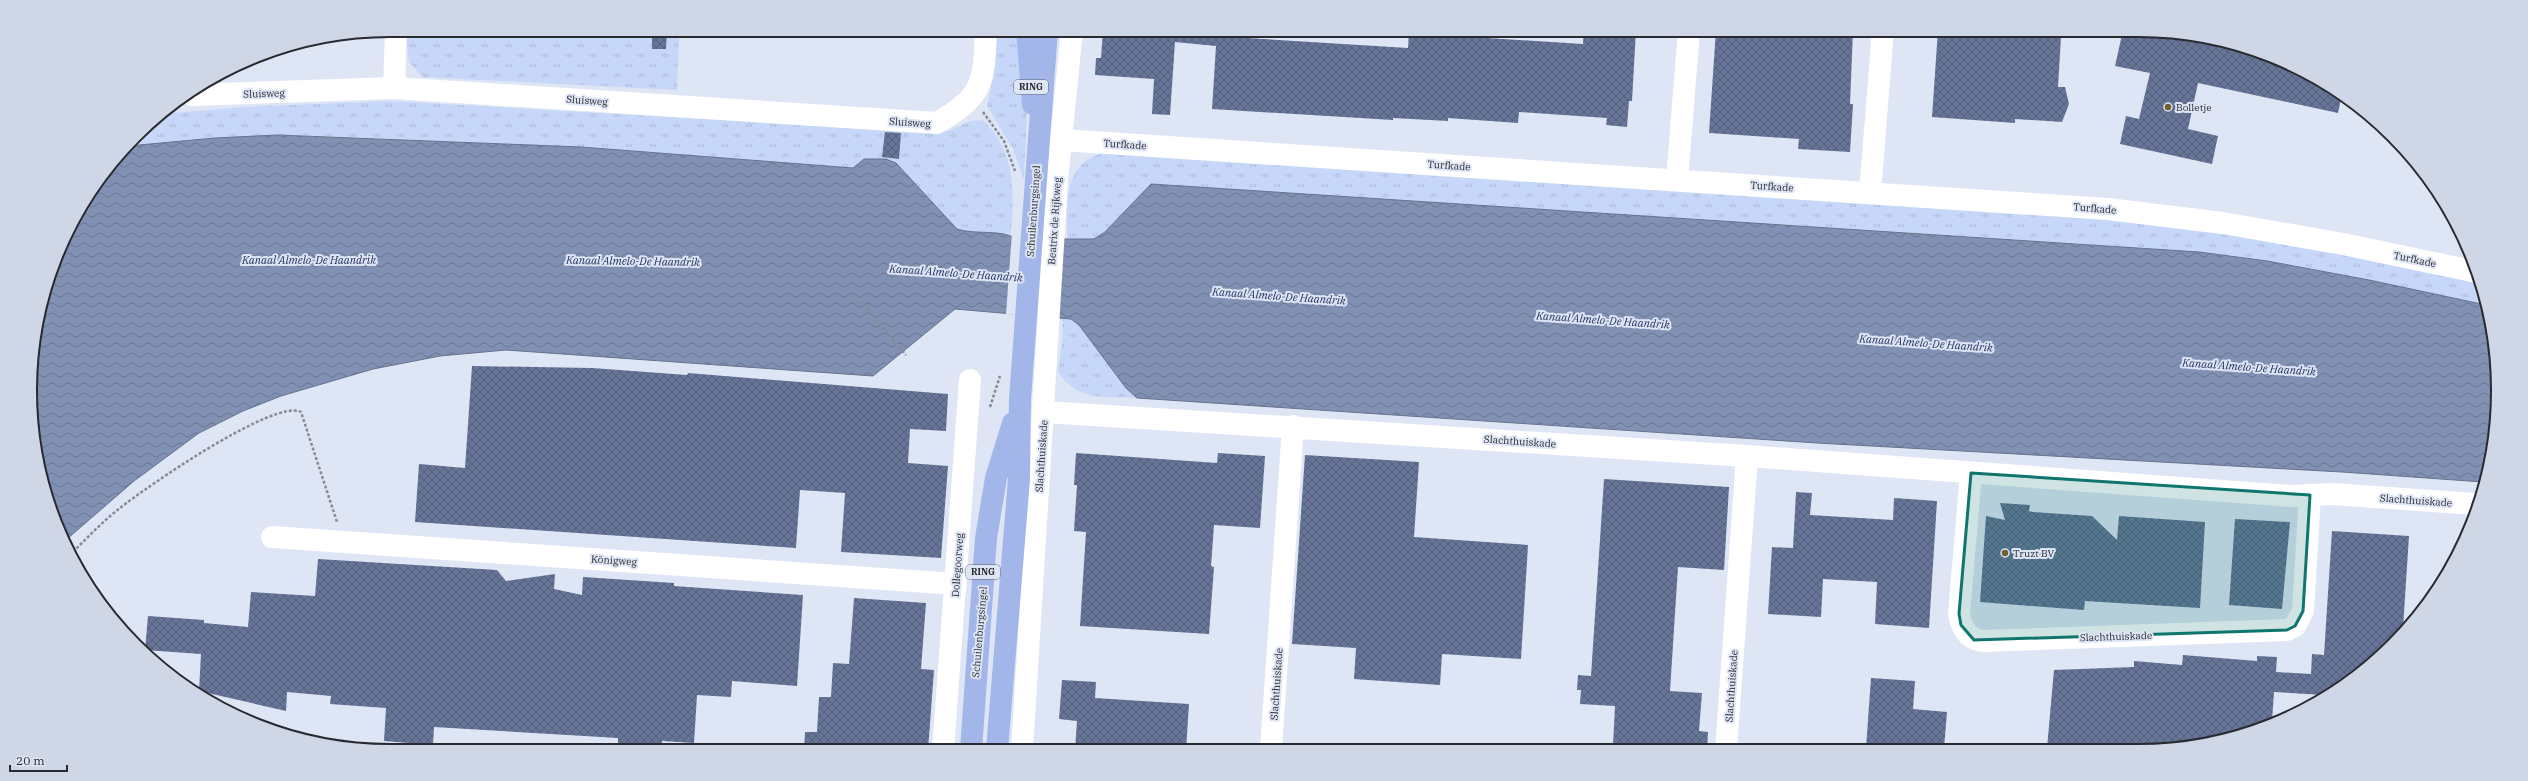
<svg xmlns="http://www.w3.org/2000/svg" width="2528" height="781" font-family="'IBM Plex Serif',serif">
	<defs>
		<pattern id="grass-tufts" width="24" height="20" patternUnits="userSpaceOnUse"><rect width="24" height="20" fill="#c7d7fa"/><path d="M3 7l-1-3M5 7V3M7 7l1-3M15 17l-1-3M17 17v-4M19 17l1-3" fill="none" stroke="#abb9d7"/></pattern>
		<pattern id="water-waves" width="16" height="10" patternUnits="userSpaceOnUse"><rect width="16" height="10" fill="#8191b4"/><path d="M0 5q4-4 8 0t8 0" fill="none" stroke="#6a7793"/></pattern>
		<pattern id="building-cross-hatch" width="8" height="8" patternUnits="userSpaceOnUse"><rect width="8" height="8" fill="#667597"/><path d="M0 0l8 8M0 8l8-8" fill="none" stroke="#54607c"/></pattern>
	</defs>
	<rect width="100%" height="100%" fill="#dee5f5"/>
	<g fill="url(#grass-tufts)">
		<polygon points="405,30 541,30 541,32 679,38 677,90 423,77 409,62"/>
		<polygon points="995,30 1021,30 1027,113 1024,180 1013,149 987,106 994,75"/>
		<path d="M390 101 932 132 949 131 970 121 982 120C1017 151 1014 192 1011 234L970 232 957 229 896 163 891 160 864 159 853 168 581 147 348 137 277 135 215 138 128 146 153 120 161 114 244 107Z"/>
		<path d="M1110 151 2102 217 2250 236 2479 281 2486 305 2369 280 2267 261 2084 244 1151 184 1105 232 1094 239 1067 240C1068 198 1061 162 1110 151Z"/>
		<path d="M1062 318 1070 319 1079 325 1126 388 1137 398C1105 397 1077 401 1058 372L1063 334Z"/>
	</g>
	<path fill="url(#water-waves)" stroke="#66728c" d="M277 135 581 147 853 168 864 159H886L896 163 957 229C974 235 1004 229 1016 239H1094L1105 232 1151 184 2199 252 2267 261 2369 280 2486 305C2502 357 2502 432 2483 482L2342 472 1817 443 1137 398 1126 388 1079 325 1071 319 955 309 873 376 506 350 440 356 373 369 281 396 243 411 199 433 134 481 67 539 42 484 31 414 33 344 67 231 105 171 128 146 215 138Z"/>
	<polygon fill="#dee5f5" points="1012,233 1016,237 1042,237 1059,320 1006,314"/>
	<g fill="url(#building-cross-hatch)">
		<polygon points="652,30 667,30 666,49 652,49"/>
		<polygon points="1103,30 1233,30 1232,37 1408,48 1409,33 1583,44 1584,30 1636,30 1632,101 1629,101 1627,127 1606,125 1607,118 1519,112 1518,123 1448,118 1448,121 1393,118 1393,120 1212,109 1216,46 1175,42 1170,115 1152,114 1154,79 1095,75 1096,58 1101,58"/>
		<polygon points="1716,30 1853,30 1850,104 1853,104 1850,152 1798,149 1799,139 1709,133"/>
		<polygon points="1938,30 2010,30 2009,34 2061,37 2058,87 2065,87 2069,104 2062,122 2015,119 2015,123 1932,117"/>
		<polygon points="2123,30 2208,37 2276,58 2342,94 2338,113 2198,83 2188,129 2218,136 2212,164 2120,144 2126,116 2139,119 2150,73 2115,66"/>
		<polygon points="885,132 901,133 899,159 882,157"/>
		<polygon points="472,366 592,368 687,375 688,373 948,394 946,431 910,429 908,463 948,466 941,558 841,552 845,493 800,490 796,548 415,522 419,464 465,468"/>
		<polygon points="1076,453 1217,463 1218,453 1265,456 1260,528 1214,525 1211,566 1214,567 1209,634 1080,626 1086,532 1074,531 1077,485 1074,485"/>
		<polygon points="1305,455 1419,462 1414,537 1528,545 1521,659 1442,654 1440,685 1354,679 1356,648 1292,644"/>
		<polygon points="1604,479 1729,487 1724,570 1678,567 1670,691 1702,693 1699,731 1708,732 1707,749 1613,745 1615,706 1580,704 1581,690 1577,690 1578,675 1591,676"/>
		<polygon points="1796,492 1812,493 1810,515 1893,520 1894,498 1937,501 1929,628 1875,624 1877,582 1823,579 1821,617 1768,614 1772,547 1793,548"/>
		<polygon points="2000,503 2030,505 2029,511 2033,512 2092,516 2117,540 2119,516 2205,522 2200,608 2085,601 2084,610 1980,602 1986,516 2005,520"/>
		<polygon points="2235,519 2290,522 2282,609 2229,605"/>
		<polygon points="2332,531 2409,536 2403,628 2375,661 2324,695 2274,692 2272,721 2184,748 2047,748 2054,670 2134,667 2134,661 2182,665 2183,655 2257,661 2257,656 2277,657 2276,672 2311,674 2312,654 2324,655"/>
		<polygon points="318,559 497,570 506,581 555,574 554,589 582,595 583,577 674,583 674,586 803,595 797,686 732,681 731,697 697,695 694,743 662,741 662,751 618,749 618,738 434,727 433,745 384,741 386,708 330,704 331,696 287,692 286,711 199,691 201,654 145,650 148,616 204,620 204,623 248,627 251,592 315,596"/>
		<polygon points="854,598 926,603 921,669 934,670 928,750 804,750 805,732 817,732 819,697 831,697 833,663 849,664"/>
		<polygon points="1871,678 1915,681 1913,709 1947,712 1944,748 1866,748"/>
		<polygon points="1062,680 1096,682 1095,698 1189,704 1186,750 1075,750 1077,721 1059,719"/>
	</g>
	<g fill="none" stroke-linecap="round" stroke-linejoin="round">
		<g stroke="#868a96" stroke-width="2.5" stroke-dasharray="3 2" stroke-linecap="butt">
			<polyline points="983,112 1004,141 1015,171"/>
			<polyline points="860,301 906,355"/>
			<polyline points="990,407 1000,376"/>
			<path d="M73 552C88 537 103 521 120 508 145 488 275 398 301 412L337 522"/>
		</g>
		<g stroke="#fff" stroke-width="22">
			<polyline points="394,88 396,30"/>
			<path d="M192 95 394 88 937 123C984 96 984 82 986 30"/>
			<polyline points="1062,140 2108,209 2223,223 2343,244 2477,272"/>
			<polyline points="1677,180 1689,30"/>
			<polyline points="1870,193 1883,30"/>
			<polyline points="1044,412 1747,456 2292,496 2332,494 2475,504"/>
			<path d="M1971 473 1959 614C1962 629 1968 640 1984 641L2287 630 2295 626 2303 611 2310 495"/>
			<polyline points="272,537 956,584"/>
			<polyline points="1271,749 1293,426"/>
			<polyline points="1726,749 1747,456"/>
			<polyline points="943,750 970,380"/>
			<polyline points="1022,750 1057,180 1072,30"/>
		</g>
		<g stroke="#a2b6e9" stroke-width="22">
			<polyline points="1027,30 1033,104"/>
			<polyline points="971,750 986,538 996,478 1013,423"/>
			<polyline points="997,750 1019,479 1020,399 1047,30"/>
		</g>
	</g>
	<path fill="#0f766e" fill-opacity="0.2" stroke="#0f766e" stroke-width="3" stroke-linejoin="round" d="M1971 473 2310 495 2303 611 2295 626 2287 630 1974 640 1961 625 1959 614Z"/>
	<g fill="#735e2d" stroke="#dee5f5" stroke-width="1.5">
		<circle cx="2168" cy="107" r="4"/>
		<circle cx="2005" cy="553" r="4"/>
	</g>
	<g text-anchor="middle" stroke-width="4" stroke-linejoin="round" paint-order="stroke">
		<g fill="#dee5f5" stroke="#5f626b" stroke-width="1">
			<rect x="1014" y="80" width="34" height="14" rx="3"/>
			<rect x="966" y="565" width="34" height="14" rx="3"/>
		</g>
		<g font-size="9" font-weight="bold" fill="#282a30">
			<text x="1031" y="90">RING</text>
			<text x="983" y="575">RING</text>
		</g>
		<g font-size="10" fill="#282a30" stroke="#dee5f5">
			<text transform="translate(264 93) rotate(-2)" y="4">Sluisweg</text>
			<text transform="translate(587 100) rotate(4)" y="4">Sluisweg</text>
			<text transform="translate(910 122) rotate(4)" y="4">Sluisweg</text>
			<text transform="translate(1125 144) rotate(4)" y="4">Turfkade</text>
			<text transform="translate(1449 165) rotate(4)" y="4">Turfkade</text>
			<text transform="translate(1772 186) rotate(4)" y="4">Turfkade</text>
			<text transform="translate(2095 208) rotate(5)" y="4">Turfkade</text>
			<text transform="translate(1033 211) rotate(-86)" y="4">Schuilenburgsingel</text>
			<text transform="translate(1054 221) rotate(-86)" y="4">Beatrix de Rijkweg</text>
			<text transform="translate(2415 259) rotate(12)" y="4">Turfkade</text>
			<text transform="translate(1520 441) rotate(4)" y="4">Slachthuiskade</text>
			<text transform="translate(1041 456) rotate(-86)" y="4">Slachthuiskade</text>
			<text transform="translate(2416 500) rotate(4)" y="4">Slachthuiskade</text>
			<text transform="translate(614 560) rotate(4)" y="4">Königweg</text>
			<text transform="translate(957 565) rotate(-86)" y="4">Dollegoorweg</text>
			<text transform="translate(979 632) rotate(-85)" y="4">Schuilenburgsingel</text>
			<text transform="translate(2116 636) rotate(-2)" y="4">Slachthuiskade</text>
			<text transform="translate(1276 684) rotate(-86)" y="4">Slachthuiskade</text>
			<text transform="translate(1731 686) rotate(-86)" y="4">Slachthuiskade</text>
		</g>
		<g font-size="10" fill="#282a30" stroke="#dee5f5" text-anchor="start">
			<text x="2176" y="111">Bolletje</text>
			<text x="2013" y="557">Truzt BV</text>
		</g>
		<g font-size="11" font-style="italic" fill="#20315f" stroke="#dee5f5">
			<text x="309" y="264">Kanaal Almelo-De Haandrik</text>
			<text transform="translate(633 261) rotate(1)" y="4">Kanaal Almelo-De Haandrik</text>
			<text transform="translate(956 273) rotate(4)" y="4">Kanaal Almelo-De Haandrik</text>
			<text transform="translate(1279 296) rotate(4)" y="4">Kanaal Almelo-De Haandrik</text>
			<text transform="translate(1603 320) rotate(4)" y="4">Kanaal Almelo-De Haandrik</text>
			<text transform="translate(1926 343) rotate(4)" y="4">Kanaal Almelo-De Haandrik</text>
			<text transform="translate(2249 367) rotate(4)" y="4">Kanaal Almelo-De Haandrik</text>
		</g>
	</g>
	<path d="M0 0H2528V781H0ZM390 37H2138A353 353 0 0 1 2491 390V391A353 353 0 0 1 2138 744H390A353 353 0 0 1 37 391V390A353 353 0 0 1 390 37Z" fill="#cfd6e5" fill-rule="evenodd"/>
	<path fill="none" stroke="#282a30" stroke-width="2" d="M390 37H2138A353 353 0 0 1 2491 390V391A353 353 0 0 1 2138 744H390A353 353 0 0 1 37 391V390A353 353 0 0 1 390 37Z"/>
	<path d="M10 765v6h57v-6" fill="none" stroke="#282a30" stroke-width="2"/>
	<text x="16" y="765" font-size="12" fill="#282a30" stroke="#dee5f5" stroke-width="3" paint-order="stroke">20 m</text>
</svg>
